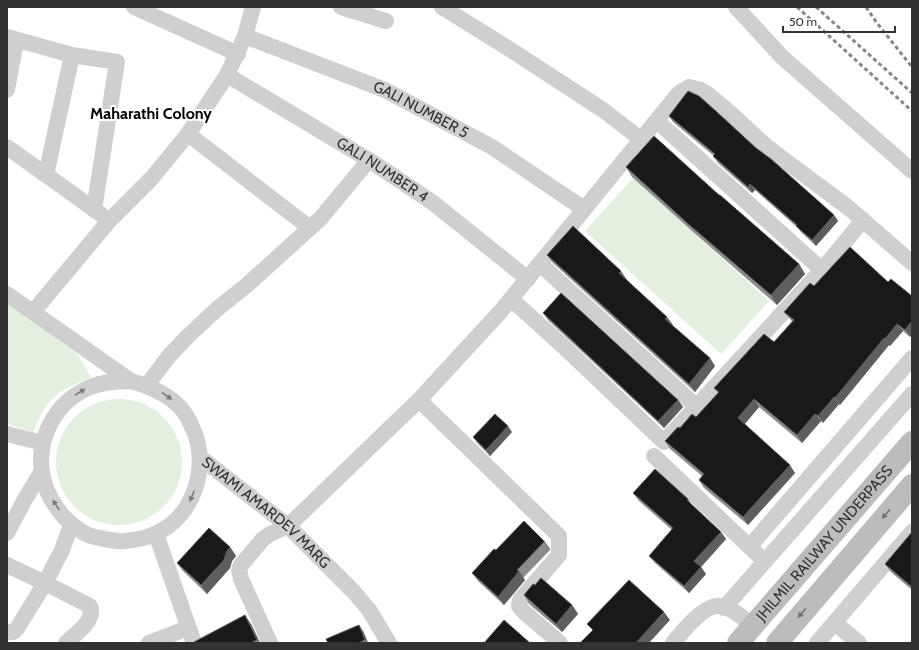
<svg xmlns="http://www.w3.org/2000/svg" width="919" height="650" font-family="Cabin,sans-serif">
	<rect width="100%" height="100%" fill="#fff"/>
	<g fill="#e3efdf">
		<polygon points="633,178 769,301 721,354 585,231"/>
		<path d="M7 301 77 354 91 377C78 383 61 389 52 399 43 408 38 421 33 432L7 424Z"/>
		<circle cx="119" cy="462" r="63"/>
	</g>
	<g fill="none" stroke-linecap="round" stroke-linejoin="round">
		<g stroke="#cfcfcf" stroke-width="16">
			<polyline points="134,7 238,54"/>
			<polyline points="341,7 386,21"/>
			<polyline points="442,7 511,50 603,110 642,140"/>
			<polyline points="736,7 782,57 912,171"/>
			<path id="s1" d="M245 36 385 90 492 147 584 209"/>
			<polyline points="7,37 72,55 117,62 94,210"/>
			<path id="s2" d="M227 75 369 160 432 202 528 279"/>
			<polyline points="7,90 16,41"/>
			<polyline points="657,121 822,270"/>
			<polyline points="188,134 310,228"/>
			<polyline points="7,147 102,215"/>
			<polyline points="46,175 72,55"/>
			<polyline points="540,264 696,406"/>
			<path d="M7 294 131 381C146 385 159 390 172 400 181 407 189 418 193 429 210 466 194 517 155 534 146 538 135 540 125 541 116 542 105 539 95 537 84 535 71 524 63 516 55 506 47 494 44 482 34 446 51 407 84 390 99 382 115 381 131 381"/>
			<polyline points="511,299 563,346 664,442 822,270 863,220"/>
			<polyline points="33,312 109,221 151,179 188,134 227,75 245,36 253,7"/>
			<polyline points="147,385 169,356 187,337 217,309 247,285 310,228 320,219 369,160"/>
			<polyline points="419,400 559,536 559,555 520,600 519,606 524,612 560,643"/>
			<polyline points="7,434 43,443"/>
			<polyline points="654,456 757,554"/>
			<path id="s3" d="M201 458 288 526 354 592 369 610 389 643"/>
			<polyline points="7,533 25,499 42,471"/>
			<polyline points="156,534 194,643"/>
			<polyline points="750,546 912,358"/>
			<path d="M7 565 45 583 90 606C96 621 75 634 66 643"/>
			<polyline points="724,608 912,394"/>
			<polyline points="835,623 859,643"/>
			<path d="M7 632C13 633 15 632 18 627L45 583 62 550 71 525"/>
			<polyline points="149,643 188,628"/>
			<polyline points="270,643 241,579 239,570 241,565 263,539 270,534 288,526 419,400 501,311 679,93 689,87 701,90 709,95 728,111 767,147 850,209 912,263"/>
			<path d="M673 643C682 632 705 603 721 606 733 608 744 619 753 626"/>
			<polyline points="817,643 912,532"/>
		</g>
		<g stroke="#bcbcbc" stroke-width="22">
			<path id="s4" d="M738 643 912 442"/>
			<polyline points="777,643 912,485"/>
		</g>
		<g stroke="#878787" stroke-width="3" stroke-dasharray="4 3" stroke-linecap="butt">
			<polyline points="797,7 912,111"/>
			<polyline points="816,7 912,93"/>
			<polyline points="866,7 877,23 912,67"/>
		</g>
	</g>
	<g fill="#8c8c8c">
		<polygon points="669,116 756,148 834,215 838,221 816,246 801,232 798,228 755,190 752,193 718,163 713,156 714,156 673,122"/>
		<polygon points="626,167 719,195 799,264 805,274 777,305 692,231 632,177"/>
		<polygon points="850,247 910,337 903,331 890,346 889,345 840,405 839,404 823,423 821,421 802,443 759,407 745,424 795,473 748,525 704,488 699,480 702,476 670,449 665,441 680,428 696,417 718,393 714,388 774,342 792,321 790,319 784,312 814,286"/>
		<polygon points="547,255 627,280 673,326 715,366 695,392 553,263"/>
		<polygon points="543,313 678,400 683,407 664,428 548,320"/>
		<polygon points="512,432 490,456 477,443 473,437"/>
		<polygon points="633,493 693,507 721,532 726,539 701,567 706,574 689,593 655,563 649,556 672,530 639,501"/>
		<polygon points="912,532 912,590 891,572 885,564"/>
		<polygon points="544,541 550,549 550,550 523,578 525,580 504,605 478,581 472,573 496,550"/>
		<polygon points="230,547 236,556 232,561 230,568 207,594 183,571 177,563"/>
		<polygon points="535,585 572,605 578,614 562,632 529,604 524,595"/>
		<polygon points="251,624 260,643 195,643"/>
		<polygon points="363,631 368,643 328,643"/>
	</g>
	<g fill="#5e5e5e">
		<polygon points="750,184 755,190 752,193 748,187"/>
		<polygon points="834,215 838,221 816,246 812,240"/>
		<polygon points="799,264 805,274 777,305 771,295"/>
		<polygon points="621,271 627,280 625,282 619,273"/>
		<polygon points="667,317 673,325 671,328 665,319"/>
		<polygon points="912,321 912,335 910,337 905,330"/>
		<polygon points="897,324 903,331 890,346 885,339"/>
		<polygon points="884,338 889,345 840,405 835,398"/>
		<polygon points="710,358 715,366 695,392 689,384"/>
		<polygon points="834,397 839,404 823,423 818,416"/>
		<polygon points="754,399 759,407 743,426 738,418"/>
		<polygon points="678,400 683,407 664,428 658,421"/>
		<polygon points="815,414 821,421 802,443 797,435"/>
		<polygon points="508,426 512,432 490,456 486,450"/>
		<polygon points="790,465 795,473 748,525 743,517"/>
		<polygon points="688,499 693,507 687,500"/>
		<polygon points="721,532 726,539 701,567 706,574 689,593 684,586 694,561"/>
		<polygon points="544,541 550,549 550,550 544,542"/>
		<polygon points="230,547 236,556 232,561 230,568 207,594 201,585"/>
		<polygon points="519,571 525,580 504,605 498,597"/>
		<polygon points="572,605 578,614 562,632 556,624"/>
		<polygon points="664,612 670,620 649,643 636,643"/>
		<polygon points="245,615 251,624 260,643 259,643 257,640"/>
		<polygon points="359,625 363,631 368,643 367,643 365,640"/>
	</g>
	<g fill="#191919" stroke="#5e5e5e">
		<polygon points="688,91 699,96 717,112 756,148 771,159 834,215 812,240 796,226 797,225 750,184 748,187 713,156 715,154 669,116"/>
		<polygon points="654,136 719,195 720,195 799,264 771,295 686,222 626,167"/>
		<polygon points="573,226 621,271 619,273 667,317 665,319 710,358 689,384 547,255"/>
		<polygon points="850,247 888,282 891,279 912,296 912,321 905,330 897,324 885,339 884,338 835,398 834,397 818,416 815,414 797,435 754,399 738,418 790,465 743,517 699,480 704,474 665,441 678,427 680,428 692,414 696,417 719,392 714,388 764,334 774,342 794,320 784,312 810,283 814,286"/>
		<polygon points="561,293 678,400 658,421 543,313"/>
		<polygon points="495,414 508,426 486,450 473,437"/>
		<polygon points="655,469 688,499 687,500 721,532 694,561 701,567 684,586 649,556 673,528 633,493"/>
		<polygon points="524,521 544,541 544,542 517,570 519,571 498,597 472,573 494,549 496,550"/>
		<polygon points="209,528 230,547 226,553 224,560 201,585 177,563"/>
		<polygon points="912,532 912,587 885,564"/>
		<polygon points="541,578 572,605 556,624 524,595 533,584 535,585"/>
		<polygon points="629,580 664,612 636,643 580,643 593,630 587,624"/>
		<polygon points="245,615 257,640 251,643 195,643 194,642"/>
		<polygon points="504,620 530,643 484,643"/>
		<polygon points="359,625 365,640 358,643 328,643 326,639"/>
	</g>
	<defs><path id="oneway-solid" d="M-6-.8H1V-3.2L6.5 0L1 3.2V.8H-6Z"/></defs>
	<g fill="#797979">
		<use href="#oneway-solid" transform="translate(80 392) rotate(-31)"/>
		<use href="#oneway-solid" transform="translate(167 396) rotate(35)"/>
		<use href="#oneway-solid" transform="translate(192 496) rotate(112)"/>
		<use href="#oneway-solid" transform="translate(56 505) rotate(-123)"/>
	</g>
	<g fill="#707070">
		<use href="#oneway-solid" transform="translate(886 514) rotate(131)"/>
		<use href="#oneway-solid" transform="translate(802 613) rotate(130)"/>
	</g>
	<g text-anchor="middle" stroke-width="4" stroke-linejoin="round" paint-order="stroke">
		<g font-size="15" fill="#323232" stroke="#fff">
			<text dy="5" stroke="none"><textPath href="#s1" startOffset="191">GALI NUMBER 5</textPath></text>
			<text dy="5" stroke="none"><textPath href="#s2" startOffset="182">GALI NUMBER 4</textPath></text>
			<text dy="5" stroke="none"><textPath href="#s3" startOffset="85">SWAMI AMARDEV MARG</textPath></text>
			<text dy="5" stroke="none"><textPath href="#s4" startOffset="132">JHILMIL RAILWAY UNDERPASS</textPath></text>
		</g>
		<g font-size="16" font-weight="bold" fill="#000" stroke="#fff">
			<text x="151" y="119">Maharathi Colony</text>
		</g>
	</g>
	<rect width="919" height="650" fill="none" stroke="#323232" stroke-width="16"/>
	<path d="M783 26v6h112v-6" fill="none" stroke="#323232" stroke-width="2"/>
	<text x="789" y="26" font-size="12" fill="#323232" stroke="#ffffff" stroke-width="3" paint-order="stroke">50 m</text>
</svg>
